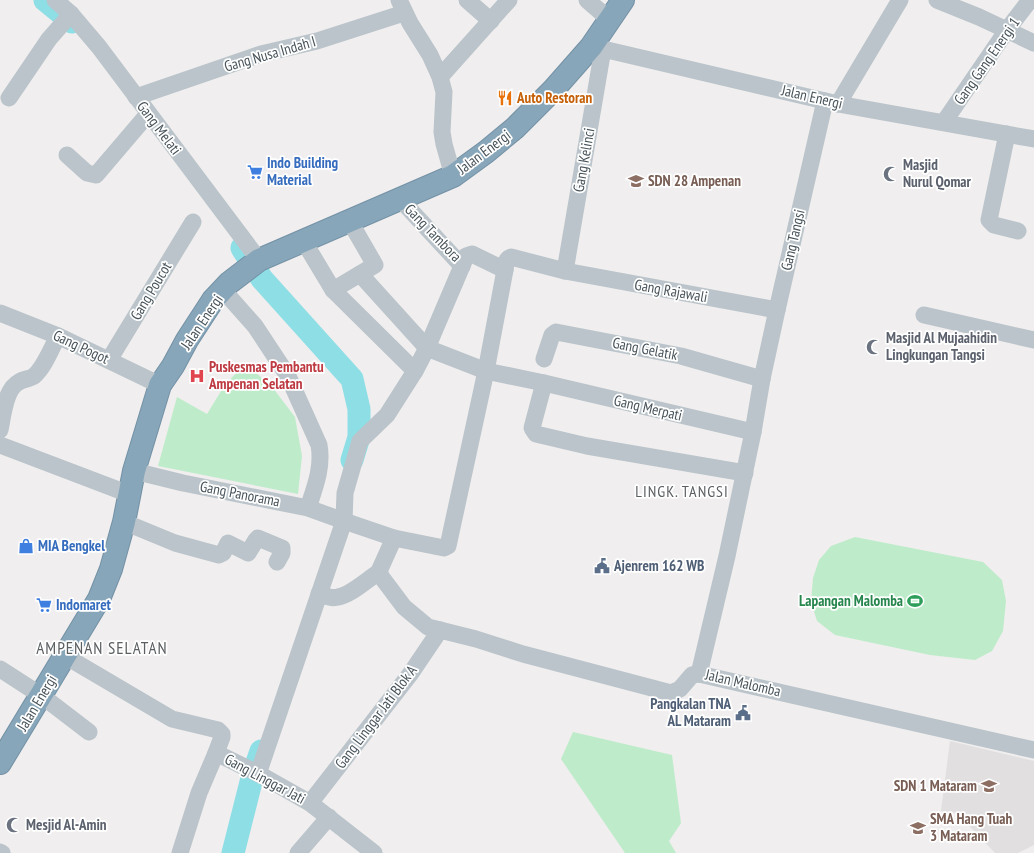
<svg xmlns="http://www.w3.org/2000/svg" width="1034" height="853" font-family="'PT Sans Narrow',sans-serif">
	<rect width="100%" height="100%" fill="#f0eeee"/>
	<polygon fill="#e1dfdf" points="950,741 1034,761 1034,845 1018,853 995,853 957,813 941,811"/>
	<g fill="#beecca">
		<polygon points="246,364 273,388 295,417 302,456 298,494 158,466 177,397 207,414 226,383"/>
		<polygon points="855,537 983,562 1002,580 1006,601 1003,631 992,651 975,660 930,655 835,635 817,621 811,602 813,578 819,560 831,546"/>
		<polygon points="573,732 672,755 681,823 669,841 676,853 625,853 561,759"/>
	</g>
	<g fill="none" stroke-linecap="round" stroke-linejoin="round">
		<g stroke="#8edee6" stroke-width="23">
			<polyline points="45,0 72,22"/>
			<polyline points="242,248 262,279 352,379 359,409 359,437 352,460"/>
			<polyline points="233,853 253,774 261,751"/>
		</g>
		<defs>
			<polyline id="highway" points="0,763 99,599 111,569 124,522 134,471 160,385 173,366 187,340 213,300 229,283 259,260 453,176 486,152 515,128 554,89 591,47 623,0"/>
		</defs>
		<use href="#highway" stroke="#7391a5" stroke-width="24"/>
		<g stroke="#bac4ca" stroke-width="17">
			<polyline points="55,0 71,14 99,47 259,260"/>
			<polyline points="399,0 410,23 430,55 440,77 444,92 442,132 444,144 453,176"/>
			<polyline points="467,0 491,21"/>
			<polyline points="587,0 610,20"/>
			<polyline points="937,0 979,17 1034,43"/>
			<polyline points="593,44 603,49 838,104 1034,139"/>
			<polyline points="440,77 509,0"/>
			<polyline points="136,97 261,54 317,41 404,13"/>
			<polyline points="9,98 49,39 71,14"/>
			<polyline points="825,101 777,310 762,379 753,432 727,556 699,674 1034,750"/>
			<polyline points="838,104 900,0"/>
			<polyline points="944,122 1007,30 1030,0"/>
			<polyline points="1007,134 989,220 994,225 1018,231"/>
			<polyline points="67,155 87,173 96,175 148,114"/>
			<polyline points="400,199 462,266 466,256 472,254 505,270"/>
			<polyline points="303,240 333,290 415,371"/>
			<polyline points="565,271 603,49"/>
			<polyline points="360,274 427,348 486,371 544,383 753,432"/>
			<path d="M223 290 255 326 288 376 319 445C323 467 315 487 308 508"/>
			<polyline points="333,290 375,265 349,220"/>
			<polyline points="0,313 58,336 160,385"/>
			<polyline points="924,315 1034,340"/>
			<polyline points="544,359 552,335 556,332 681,356 762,379"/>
			<polyline points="109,360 193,222"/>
			<polyline points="544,383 532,428 536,434 587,446 745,473"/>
			<path d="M0 430C3 416 5 389 19 382 23 379 30 379 34 376 44 368 52 347 58 336"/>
			<polyline points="0,445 129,494"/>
			<polyline points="134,471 183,483 308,508 344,521 345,493 360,441 387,415 415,371 427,348 462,266"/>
			<polyline points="124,522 175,543 219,555 223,553 228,543 248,553 256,540 258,538 282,548 282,553 277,562"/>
			<path d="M319 594C325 596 332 599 338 597 351 595 368 579 379 572"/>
			<polyline points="65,656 172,719 218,730 222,734 222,737 216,753 257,773 310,803 374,853"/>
			<polyline points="0,669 42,696 89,732"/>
			<path d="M699 674 692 675 680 689 671 693 523 654 476 639 428 627 404 607 380 575V569L394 538 444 548 448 546 486 371 505 270C506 265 505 259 511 257L565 271 777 310"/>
			<polyline points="258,774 344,521 394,538"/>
			<polyline points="310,803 411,673 440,630"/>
			<polyline points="0,852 2,853"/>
			<polyline points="180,853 199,793 216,753"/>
			<polyline points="298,853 329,817"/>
		</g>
		<use href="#highway" stroke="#88a6ba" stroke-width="22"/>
	</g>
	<defs>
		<symbol id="restaurant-bare" viewBox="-9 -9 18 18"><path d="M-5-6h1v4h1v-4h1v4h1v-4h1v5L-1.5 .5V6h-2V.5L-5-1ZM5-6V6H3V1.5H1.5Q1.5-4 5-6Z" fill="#e8710a" stroke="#fff" stroke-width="2.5" paint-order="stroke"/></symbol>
		<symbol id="supermarket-bare" viewBox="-9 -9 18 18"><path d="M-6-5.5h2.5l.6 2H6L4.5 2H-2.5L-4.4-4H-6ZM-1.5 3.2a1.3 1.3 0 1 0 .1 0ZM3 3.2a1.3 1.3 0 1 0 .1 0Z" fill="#3f7fe0" stroke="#fff" stroke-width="2.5" paint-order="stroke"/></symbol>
		<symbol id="mosque-bare" viewBox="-9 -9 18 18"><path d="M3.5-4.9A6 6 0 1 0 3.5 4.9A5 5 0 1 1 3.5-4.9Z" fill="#6b7280" stroke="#fff" stroke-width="2.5" paint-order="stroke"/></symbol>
		<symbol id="school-bare" viewBox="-9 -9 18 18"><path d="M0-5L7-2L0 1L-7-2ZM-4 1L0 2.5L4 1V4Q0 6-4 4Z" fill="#8d6e63" stroke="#fff" stroke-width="2.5" paint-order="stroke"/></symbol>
		<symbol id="hospital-bare" viewBox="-9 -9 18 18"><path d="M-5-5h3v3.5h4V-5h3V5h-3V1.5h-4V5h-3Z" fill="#e0444e" stroke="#fff" stroke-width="2.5" paint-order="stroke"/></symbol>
		<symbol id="shop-bare" viewBox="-9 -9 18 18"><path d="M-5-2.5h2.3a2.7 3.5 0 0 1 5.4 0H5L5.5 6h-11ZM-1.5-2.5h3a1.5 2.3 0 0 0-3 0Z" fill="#3f7fe0" stroke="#fff" stroke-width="2.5" paint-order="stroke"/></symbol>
		<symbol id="civic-bare" viewBox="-9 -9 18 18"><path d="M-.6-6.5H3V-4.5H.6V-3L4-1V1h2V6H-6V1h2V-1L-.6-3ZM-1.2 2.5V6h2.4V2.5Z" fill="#5c6f8a" stroke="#fff" stroke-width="2.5" paint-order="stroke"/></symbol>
		<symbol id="stadium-bare" viewBox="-9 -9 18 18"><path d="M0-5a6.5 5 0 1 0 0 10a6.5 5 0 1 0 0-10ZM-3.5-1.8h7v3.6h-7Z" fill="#2e9e5b" stroke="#fff" stroke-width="2.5" paint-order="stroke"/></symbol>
	</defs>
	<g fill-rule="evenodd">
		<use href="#restaurant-bare" x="494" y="87" width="22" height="22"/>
		<use href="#supermarket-bare" x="244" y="161" width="22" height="22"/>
		<use href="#mosque-bare" x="880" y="163" width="22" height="22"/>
		<use href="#school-bare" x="625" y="170" width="22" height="22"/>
		<use href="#mosque-bare" x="863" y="336" width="22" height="22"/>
		<use href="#hospital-bare" x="186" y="365" width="22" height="22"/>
		<use href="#shop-bare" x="15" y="535" width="22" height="22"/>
		<use href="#civic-bare" x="591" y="555" width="22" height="22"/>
		<use href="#stadium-bare" x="904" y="590" width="22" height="22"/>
		<use href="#supermarket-bare" x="33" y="594" width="22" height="22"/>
		<use href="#civic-bare" x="732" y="702" width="22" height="22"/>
		<use href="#school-bare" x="978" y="775" width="22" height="22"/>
		<use href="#mosque-bare" x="3" y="814" width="22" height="22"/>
		<use href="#school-bare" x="907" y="817" width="22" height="22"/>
	</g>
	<g text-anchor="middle" stroke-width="3.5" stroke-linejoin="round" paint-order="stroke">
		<g font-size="15" fill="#47535a" stroke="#fff">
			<text transform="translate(270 54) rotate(-16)" y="5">Gang Nusa Indah I</text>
			<text transform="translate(987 61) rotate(-55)" y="5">Gang Gang Energi 1</text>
			<text transform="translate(812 97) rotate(13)" y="5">Jalan Energi</text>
			<text transform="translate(159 128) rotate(53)" y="5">Gang Melati</text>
			<text transform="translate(484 152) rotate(-37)" y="5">Jalan Energi</text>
			<text transform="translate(584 160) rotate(-80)" y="5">Gang Kelinci</text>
			<text transform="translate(433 233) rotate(46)" y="5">Gang Tambora</text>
			<text transform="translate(793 240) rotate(-77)" y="5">Gang Tangsi</text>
			<text transform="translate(151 291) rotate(-59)" y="5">Gang Poucot</text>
			<text transform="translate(671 291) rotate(10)" y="5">Gang Rajawali</text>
			<text transform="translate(202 322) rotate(-56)" y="5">Jalan Energi</text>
			<text transform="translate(81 347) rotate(25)" y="5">Gang Pogot</text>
			<text transform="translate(645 349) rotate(11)" y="5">Gang Gelatik</text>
			<text transform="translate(648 408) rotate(13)" y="5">Gang Merpati</text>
			<text transform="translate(240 494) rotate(11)" y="5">Gang Panorama</text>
			<text transform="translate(743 683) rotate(13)" y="5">Jalan Malomba</text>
			<text transform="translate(37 703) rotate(-59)" y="5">Jalan Energi</text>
			<text transform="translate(376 717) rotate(-53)" y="5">Gang Linggar Jati Blok A</text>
			<text transform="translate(265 779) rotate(28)" y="5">Gang Linggar Jati</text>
		</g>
		<g font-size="15" font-weight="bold" fill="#c56008" stroke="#fff" text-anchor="start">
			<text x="517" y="103">Auto Restoran</text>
		</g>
		<g font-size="15" font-weight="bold" fill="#366cbe" stroke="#fff" text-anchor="start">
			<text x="267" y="168">Indo Building<tspan x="267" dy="17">Material</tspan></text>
			<text x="38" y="551">MIA Bengkel</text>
			<text x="56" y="610">Indomaret</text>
		</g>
		<g font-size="15" font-weight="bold" fill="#5b616d" stroke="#fff" text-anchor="start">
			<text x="903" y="170">Masjid<tspan x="903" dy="17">Nurul Qomar</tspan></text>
			<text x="886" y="343">Masjid Al Mujaahidin<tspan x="886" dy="17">Lingkungan Tangsi</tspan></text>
			<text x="26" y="830">Mesjid Al-Amin</text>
		</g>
		<g font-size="15" font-weight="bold" fill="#785e54" stroke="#fff" text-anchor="start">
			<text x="648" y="186">SDN 28 Ampenan</text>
			<text x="977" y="791" text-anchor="end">SDN 1 Mataram</text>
			<text x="930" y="824">SMA Hang Tuah<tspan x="930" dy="17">3 Mataram</tspan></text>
		</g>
		<g font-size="15" font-weight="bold" fill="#be3a42" stroke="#fff" text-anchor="start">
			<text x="209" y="372">Puskesmas Pembantu<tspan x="209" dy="17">Ampenan Selatan</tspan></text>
		</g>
		<g font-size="15" font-weight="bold" fill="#4e5e75" stroke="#fff" text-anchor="start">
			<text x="614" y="571">Ajenrem 162 WB</text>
			<text x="731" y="709" text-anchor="end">Pangkalan TNA<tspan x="731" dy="17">AL Mataram</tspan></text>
		</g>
		<g font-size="15" font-weight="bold" fill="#27864d" stroke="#fff" text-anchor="end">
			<text x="903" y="606">Lapangan Malomba</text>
		</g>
		<g font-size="16" letter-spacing="1" fill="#5b5f62" stroke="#fff">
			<text x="682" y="497">LINGK. TANGSI</text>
		</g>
		<g font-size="17" letter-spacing="1" fill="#5b5f62" stroke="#fff">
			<text x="102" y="654">AMPENAN SELATAN</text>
		</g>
	</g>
</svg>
